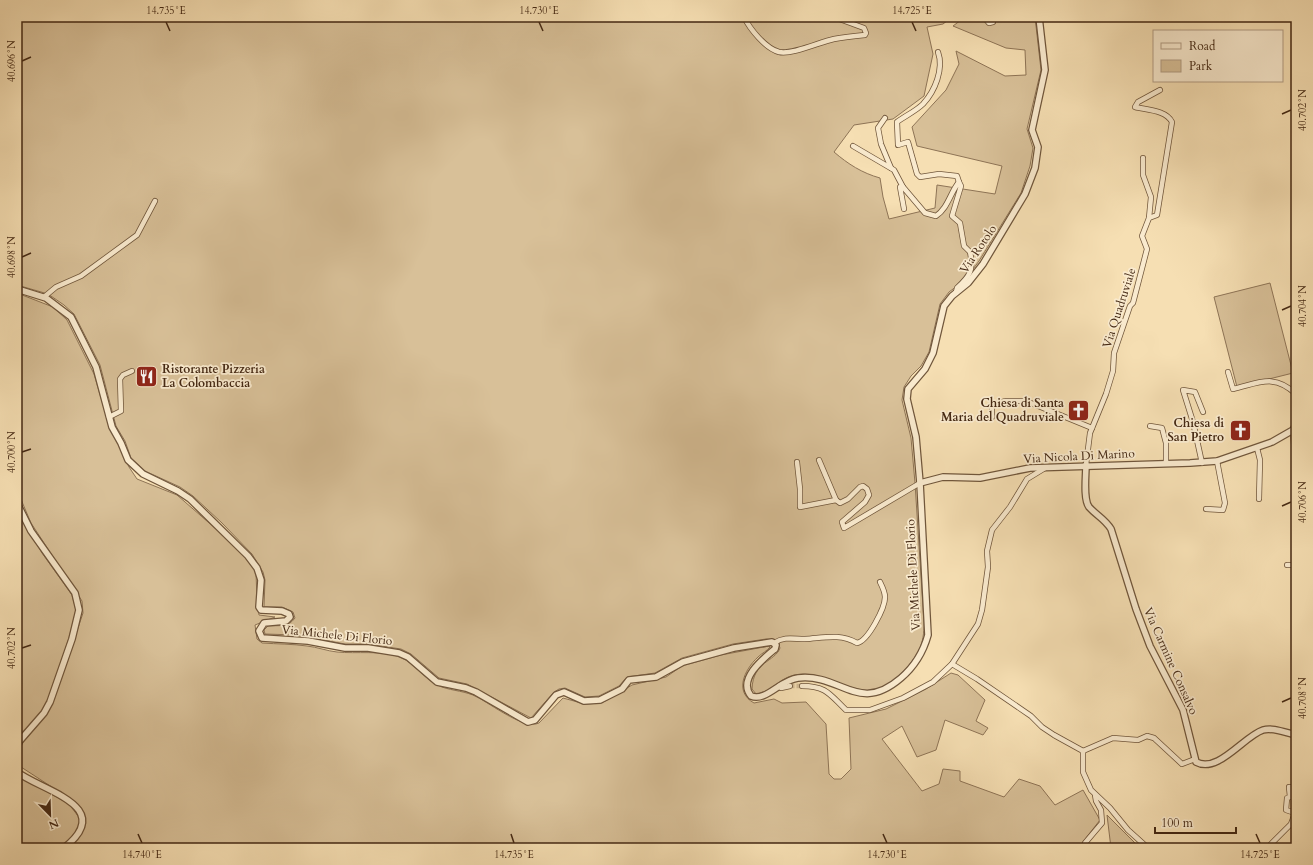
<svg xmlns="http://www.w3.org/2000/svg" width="1313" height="865" font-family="Cardo,serif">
	<rect width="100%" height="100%" fill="#f6dfb3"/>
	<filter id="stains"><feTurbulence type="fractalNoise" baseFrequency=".005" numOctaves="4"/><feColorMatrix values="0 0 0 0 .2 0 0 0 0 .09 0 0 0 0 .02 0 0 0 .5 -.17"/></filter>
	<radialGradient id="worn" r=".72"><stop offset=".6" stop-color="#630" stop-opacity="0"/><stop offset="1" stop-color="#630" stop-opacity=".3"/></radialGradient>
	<g fill="#d8c098" stroke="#8e7456">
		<path d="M17 17H952L943 24 927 27 933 54 924 96 893 119 854 125 834 152C848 164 862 173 880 178L883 197 889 219 935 208 937 185 995 194 1002 166 917 146 912 127 946 90 959 64 956 51 1005 76 1026 75 1025 50 1006 48 953 26 965 17H1035L1041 70 1027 129 1033 148 1030 166 1021 193 979 261 965 280 949 292 940 304 929 352 921 366 911 376 904 387 902 400 911 438 915 483 924 623C924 633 923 642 919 650 909 669 885 694 862 690 841 686 824 674 803 674 780 674 774 692 756 694L752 689C753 661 775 662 780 648L777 640 766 639 733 644 682 658 655 673 627 677 619 686 599 696 585 697 565 688 559 689 554 692 531 718 467 684 439 678 411 654 401 649 368 644H345L296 635 265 634 264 630 268 626C278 625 288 628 295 618L293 612 282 607H264L265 580 263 572 252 554 222 523 193 496 180 487 145 471 131 458 125 441 116 426 100 365 74 314 64 305 48 294 17 285Z"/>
		<polygon points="1270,283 1293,373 1237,387 1214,297"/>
		<path d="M17 293 53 307 67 320 94 374 108 422 129 467 137 479 177 495 231 542 253 566 256 573 257 600 259 615 275 617 255 625 257 639 262 643C277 644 293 644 307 646 317 647 327 651 337 652 357 654 381 650 400 657 415 663 425 681 442 687 453 691 466 691 477 697 491 704 524 730 539 723L563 698 585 704 602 703 632 685 666 677 682 666 721 655 769 646 770 647C767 651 762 653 758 657 744 670 734 692 754 703L774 699 782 703 806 702 826 724 829 774 834 779H841L851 769 849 718 886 709 926 689 951 673 958 675 985 700 976 721 988 728 983 735 945 720 936 750 917 757 902 726 882 739 922 791 939 784 943 769 960 771V781L1004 797 1019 779 1040 786 1055 805 1083 790 1100 820 1082 843 1087 848H67C77 840 85 833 84 819L61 793 21 767 17 757 23 742 42 719 65 667 83 613 82 601 31 523 17 490Z"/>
		<polygon points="17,510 42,553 72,595 76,610 69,638 48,701 42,712 17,739"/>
		<polygon points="17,775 69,804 78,816 80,824 73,837 59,848 17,848"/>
		<polygon points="1107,815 1140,848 1111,848"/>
	</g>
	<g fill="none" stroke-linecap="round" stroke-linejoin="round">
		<polyline stroke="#d2ba93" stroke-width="4.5" stroke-dasharray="4.5 2" stroke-linecap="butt" points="790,686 802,686"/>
		<defs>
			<g id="minor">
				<path d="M744 17C750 29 765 48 779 52 792 55 820 42 834 39 844 37 854 36 865 35L866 33 864 28 834 17"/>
				<polyline points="984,17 989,23 993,22 992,17"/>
				<path d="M938 52C944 69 935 91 923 104 916 111 905 116 897 122L898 145 908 142 917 174 920 177 939 174 957 176 959 182"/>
				<polyline points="885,118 878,128 881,144 891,168"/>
				<polyline points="853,146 894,170 903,187"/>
				<polyline points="1143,158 1143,175 1151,197 1149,218"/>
				<path d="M904 209 900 187H903L925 213 936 216C948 208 950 193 959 182L961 186 952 216 960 223 964 246 970 252C974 270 970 276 957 288L956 292"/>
				<polyline points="44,297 56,287 81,276 137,235 155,201"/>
				<path d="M1228 372 1233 389C1259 383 1274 373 1296 394"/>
				<polyline points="109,417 121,411 120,379 123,375 132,371"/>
				<polyline points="992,417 992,405 1005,401 1026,401 1092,428"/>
				<polyline points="1150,426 1162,428 1166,443 1166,463"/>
				<polyline points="1293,430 1294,445 1296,449"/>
				<polyline points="1257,448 1260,460 1259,499"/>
				<polyline points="819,460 836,500"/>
				<polyline points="797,462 800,489 800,507 836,500 840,503 848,499 860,487 863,486 867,489 869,495 865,502 842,522 844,528 920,483"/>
				<polyline points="1202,463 1193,422 1183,390 1195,392 1203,412"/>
				<path d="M1086 465 1090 433 1106 394 1113 371 1114 353 1130 306 1133 303 1147 249 1142 236 1149 218 1157 215 1172 122C1166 110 1147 110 1135 107L1138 102 1160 90"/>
				<polyline points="1206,509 1223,510 1225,503 1217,461"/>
				<polyline points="1287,565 1296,565"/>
				<path d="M774 643C785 636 793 639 805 639 823 638 840 633 857 643 868 641 885 608 885 597 885 592 882 586 880 582"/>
				<polyline points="952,664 977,679 1031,716 1042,727 1054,735 1083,751"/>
				<polyline points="779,686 781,688 790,686"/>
				<path d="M802 686C827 686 830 695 846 710H870L903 698 933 682 952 664 978 624 982 610 988 567 987 551 992 530 1010 507 1027 479 1045 468"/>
				<polyline points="1083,751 1113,738 1138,740 1147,736 1154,738 1182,764 1195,759"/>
				<polyline points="1083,751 1083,772 1091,790 1110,808 1128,830 1148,848"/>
				<polyline points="1088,848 1085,843 1102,823 1101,810 1096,801 1095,795"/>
				<polyline points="1267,848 1291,824 1295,813 1286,810 1287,798 1290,797 1289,787 1296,787"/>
			</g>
			<g id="tertiary">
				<path d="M17 289 46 298 71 317 96 367 112 427 121 443 128 460 143 474 178 491 190 499 248 556 257 568 261 580 259 607 261 610 282 611 289 614 290 617 286 621 264 623 259 631 262 638 308 641 345 648H368L399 653 408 657 437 682 466 688 476 692 528 722 535 720 556 695 564 692 584 701 600 700 622 689 629 680 656 677 683 662 734 648 772 642 776 645 775 649C764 658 737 679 751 696 766 702 780 680 798 678 841 673 858 715 901 678 915 666 923 653 928 635L920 483 916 437 907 399 908 389 925 369 933 353 944 306 952 296 968 283 983 264 1025 194 1035 168 1038 147 1032 130 1045 70 1039 17"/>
				<polyline points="1296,390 1296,412"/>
				<path d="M1086 465C1086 475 1083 499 1089 507 1096 515 1105 519 1111 529L1136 609 1150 646 1183 710 1196 762C1218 774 1244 736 1263 730 1273 727 1286 733 1296 735"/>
				<polyline points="920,483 943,477 980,478 1030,468 1190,463 1217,461 1272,442 1293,430 1296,424"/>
				<polyline points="17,503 31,531 75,593 79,610 72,639 50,702 44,713 17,744"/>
				<path d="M17 772C42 791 117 806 64 848"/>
			</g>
		</defs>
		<use href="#minor" stroke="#70563b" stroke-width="6"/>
		<use href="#tertiary" stroke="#70563b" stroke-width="8"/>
		<use href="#minor" stroke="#f9eace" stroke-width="4.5"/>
		<use href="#tertiary" stroke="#f9eace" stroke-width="5.5"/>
	</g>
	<path fill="none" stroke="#442813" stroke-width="1.5" d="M166 22 170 31M539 22 543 31M912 22 916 31M22 61 31 57M1282 114 1291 110M22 257 31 253M1282 310 1291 306M22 452 31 449M1282 506 1291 502M22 648 31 645M1282 702 1291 698M138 834 142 843M511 834 514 843M883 834 887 843M1256 834 1260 843"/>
	<defs>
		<symbol id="restaurant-square" viewBox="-11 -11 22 22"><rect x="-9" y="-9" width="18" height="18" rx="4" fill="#8f2418" stroke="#f9eace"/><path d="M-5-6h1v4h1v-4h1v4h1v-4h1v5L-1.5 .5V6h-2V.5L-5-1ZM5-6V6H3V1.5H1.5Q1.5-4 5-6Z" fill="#fff"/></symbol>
		<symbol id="church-square" viewBox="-11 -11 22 22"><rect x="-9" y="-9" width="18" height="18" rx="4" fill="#8f2418" stroke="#f9eace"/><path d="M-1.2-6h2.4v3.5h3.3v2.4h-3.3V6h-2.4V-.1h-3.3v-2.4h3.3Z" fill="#fff"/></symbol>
	</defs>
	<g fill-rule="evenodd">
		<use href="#restaurant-square" x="134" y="364" width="25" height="25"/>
		<use href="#church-square" x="1066" y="398" width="25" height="25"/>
		<use href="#church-square" x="1228" y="418" width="25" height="25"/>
	</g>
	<g text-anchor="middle" stroke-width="3.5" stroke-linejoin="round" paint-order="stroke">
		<g font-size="12" fill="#442813" stroke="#f9eace">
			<text transform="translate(978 249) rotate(-56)" y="4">Via Rotolo</text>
			<text transform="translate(1119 308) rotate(-72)" y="4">Via Quadruviale</text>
			<text transform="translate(1079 456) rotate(-3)" y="4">Via Nicola Di Marino</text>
			<text transform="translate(913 575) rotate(-93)" y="4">Via Michele Di Florio</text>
			<text transform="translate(337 635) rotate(6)" y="4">Via Michele Di Florio</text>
			<text transform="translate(1171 661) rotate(66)" y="4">Via Carmine Consalvo</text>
		</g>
		<g font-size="12" font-weight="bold" fill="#442813" stroke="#f9eace" text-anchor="end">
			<text x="162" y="373" text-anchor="start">Ristorante Pizzeria<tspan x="162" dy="14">La Colombaccia</tspan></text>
			<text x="1064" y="407">Chiesa di Santa<tspan x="1064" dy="14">Maria del Quadruviale</tspan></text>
			<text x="1224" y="427">Chiesa di<tspan x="1224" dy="14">San Pietro</tspan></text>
		</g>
	</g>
	<rect width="1313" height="865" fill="none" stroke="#f6dfb3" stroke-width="44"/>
	<rect x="1153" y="30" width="130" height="52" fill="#f9eace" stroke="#b19c83"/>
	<rect x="1161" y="43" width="20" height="6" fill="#f9eace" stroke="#b19c83"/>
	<text x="1189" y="50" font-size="12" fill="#442813">Road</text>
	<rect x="1161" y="60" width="20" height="12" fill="#d8c098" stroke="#b19c83"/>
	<text x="1189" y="70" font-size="12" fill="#442813">Park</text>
	<g transform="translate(50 815) rotate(157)" stroke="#f9eace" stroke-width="3" paint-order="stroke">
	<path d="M0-3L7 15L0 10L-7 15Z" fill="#442813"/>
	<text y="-6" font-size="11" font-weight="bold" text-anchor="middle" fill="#442813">N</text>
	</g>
	<path d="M1155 827v6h81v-6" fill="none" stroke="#442813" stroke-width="2"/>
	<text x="1161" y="827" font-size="12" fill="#442813" stroke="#f9eace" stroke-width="3" paint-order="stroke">100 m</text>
	<rect x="22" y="22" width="1269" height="821" fill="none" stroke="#442813" stroke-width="1.5"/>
	<g font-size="10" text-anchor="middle" fill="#442813">
		<text x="166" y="14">14.735°E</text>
		<text x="539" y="14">14.730°E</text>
		<text x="912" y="14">14.725°E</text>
		<text transform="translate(11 61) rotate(-90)" y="4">40.696°N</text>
		<text transform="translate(1302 110) rotate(-90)" y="4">40.702°N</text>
		<text transform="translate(11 257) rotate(-90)" y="4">40.698°N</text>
		<text transform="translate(1302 306) rotate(-90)" y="4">40.704°N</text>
		<text transform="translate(11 452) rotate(-90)" y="4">40.700°N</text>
		<text transform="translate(1302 502) rotate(-90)" y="4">40.706°N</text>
		<text transform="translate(11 648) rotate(-90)" y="4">40.702°N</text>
		<text transform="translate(1302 698) rotate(-90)" y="4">40.708°N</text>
		<text x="142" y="858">14.740°E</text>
		<text x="514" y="858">14.735°E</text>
		<text x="887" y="858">14.730°E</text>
		<text x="1260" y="858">14.725°E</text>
	</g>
	<rect width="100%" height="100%" filter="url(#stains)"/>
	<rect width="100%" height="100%" fill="url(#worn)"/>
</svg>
